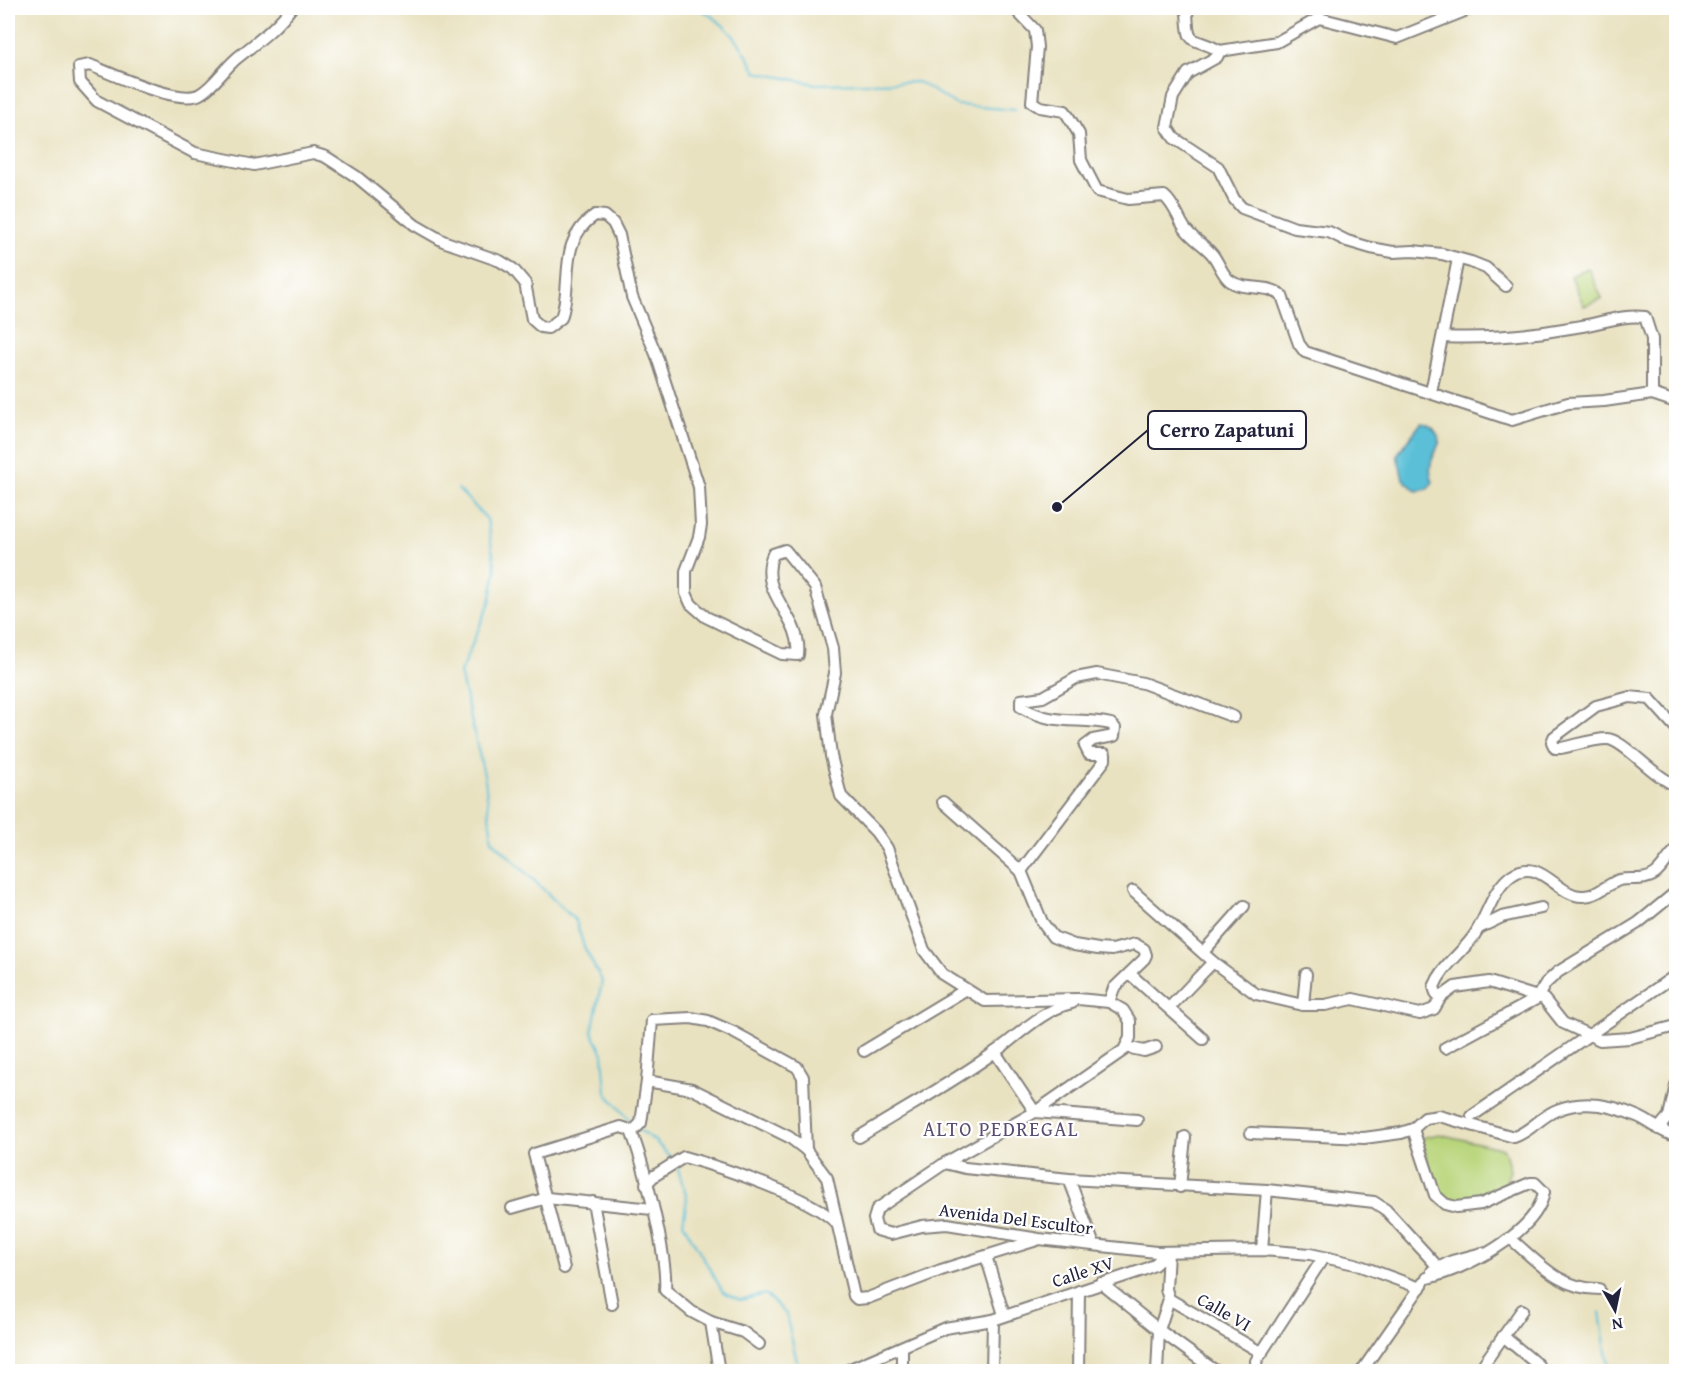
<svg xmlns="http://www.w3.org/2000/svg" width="1684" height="1379" font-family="'Gentium Book Plus',serif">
	<rect width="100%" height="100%" fill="#fff"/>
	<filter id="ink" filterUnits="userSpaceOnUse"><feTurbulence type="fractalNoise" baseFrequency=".0167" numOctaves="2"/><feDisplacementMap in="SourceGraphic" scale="12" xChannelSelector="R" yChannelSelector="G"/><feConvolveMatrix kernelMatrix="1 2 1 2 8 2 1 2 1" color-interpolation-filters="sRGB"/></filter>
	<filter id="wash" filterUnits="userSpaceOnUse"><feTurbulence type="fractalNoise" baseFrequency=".008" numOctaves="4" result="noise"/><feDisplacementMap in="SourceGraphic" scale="24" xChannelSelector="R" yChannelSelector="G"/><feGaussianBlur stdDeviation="1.35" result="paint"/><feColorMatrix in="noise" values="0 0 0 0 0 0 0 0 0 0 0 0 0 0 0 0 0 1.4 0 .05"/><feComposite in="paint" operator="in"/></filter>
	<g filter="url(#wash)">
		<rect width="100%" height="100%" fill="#e9e2c1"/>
		<g fill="#b9d57c" stroke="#6e7c5c" stroke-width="1.5">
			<polygon points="1588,268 1602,298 1584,306 1571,276"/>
			<polygon points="1439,1134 1504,1149 1510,1170 1502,1195 1481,1204 1439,1204 1421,1138"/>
		</g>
		<path fill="#5abfd7" stroke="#3e7089" stroke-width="1.5" d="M1421 423C1431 424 1437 431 1440 441 1434 457 1426 465 1433 482L1428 489 1416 491 1403 479 1397 455Z"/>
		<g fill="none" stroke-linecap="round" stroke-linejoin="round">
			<g stroke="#5abfd7" stroke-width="2">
				<path d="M698 8C727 23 742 44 756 72L816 84 918 82 957 105 1015 110"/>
				<polyline points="458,489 487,519 496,571 490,602 460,673 485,779 492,840 576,921 584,947 602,981 592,1032 603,1054 606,1093 634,1125"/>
				<polyline points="638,1129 655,1141 672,1159"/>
				<polyline points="677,1166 687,1198 683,1223 723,1292 740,1300 765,1294 786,1314 797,1362 793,1372"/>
				<polyline points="1600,1312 1609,1372"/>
			</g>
		</g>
	</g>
	<g filter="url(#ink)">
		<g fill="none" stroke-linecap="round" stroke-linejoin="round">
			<defs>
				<g id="minor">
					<path d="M291 8C276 28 257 42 237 58 224 69 214 86 200 94 180 106 112 74 90 65L79 67 80 82 97 101 195 153 254 165 313 153 326 157 357 177 415 225 443 241 500 261 513 269 525 283 532 319 541 327 548 328 561 318C574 282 556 242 595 215L605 216 613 223 619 235 632 297 656 354 699 487 701 525 699 537 686 571V593L691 604 706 617 782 654 798 655C803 616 756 594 773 554L785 550 815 587 833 648 835 673 826 714 831 756 841 796 876 832 887 848 924 950 942 974 985 1001 1078 999 1109 1002 1123 1010 1130 1021V1038L1124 1050 1035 1112 945 1163 877 1209 874 1219 877 1230 891 1234 922 1226 947 1224 1039 1239 1156 1252 1262 1250 1310 1254 1355 1264 1420 1288"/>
					<path d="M1014 8 1035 30 1037 47 1032 102 1040 107 1065 111 1079 134 1081 160 1097 191 1128 199 1164 196C1174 204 1177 216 1184 227 1191 238 1202 243 1211 253 1218 260 1221 273 1229 280 1244 292 1269 283 1282 296L1299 344 1305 352 1512 420 1568 403 1604 401 1652 394 1676 402"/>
					<path d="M1187 8C1188 51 1191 34 1220 51L1217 57 1188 73 1173 97 1167 127 1174 138 1218 167 1234 199 1242 208 1295 228 1329 232 1347 241 1371 248 1393 252 1413 251 1442 254 1471 262 1486 268 1506 286"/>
					<polyline points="1220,51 1277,42 1319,18 1397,38 1472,8"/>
					<path d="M1443 337C1487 339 1532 335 1576 327 1599 324 1622 314 1645 317L1652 339V394"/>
					<polyline points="1431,392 1458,259"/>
					<path d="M1676 728 1650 699 1630 697 1596 706 1554 737 1552 742 1555 748H1561C1576 745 1593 739 1607 739 1623 739 1654 778 1676 785"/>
					<polyline points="943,802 1021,871 1042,922 1053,937 1074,945 1098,949 1112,950 1135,944 1144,949 1146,955 1144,959 1114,988 1109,1002"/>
					<path d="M1676 850C1668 857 1663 868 1655 874 1644 882 1631 877 1619 880 1606 885 1596 897 1582 896 1557 896 1540 856 1512 875 1492 889 1487 918 1473 937 1460 955 1442 966 1434 987L1436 993 1441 997 1455 987 1489 982 1544 999 1563 1023 1600 1040 1630 1038 1676 1026"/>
					<path d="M1021 871 1105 760V754H1089L1085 746 1093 740 1114 736 1115 728 1111 724C1077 717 1054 726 1021 707V700L1043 697 1076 678 1097 674 1143 683 1234 717"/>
					<polyline points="1133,891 1213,962 1256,994 1303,1005 1325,1005 1353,999 1420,1014 1434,1009 1441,997"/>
					<polyline points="1479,928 1502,917 1541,908"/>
					<polyline points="1204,951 1244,906"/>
					<polyline points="1130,974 1203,1039"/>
					<polyline points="1303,1005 1306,974"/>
					<polyline points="1170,1007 1213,962"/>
					<polyline points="1126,1047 1144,1051 1156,1047"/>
					<polyline points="1445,1048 1536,999 1546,983 1558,972 1638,923 1676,892"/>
					<polyline points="864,1051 965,990"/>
					<polyline points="995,1052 1035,1112"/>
					<polyline points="647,1081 652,1020 691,1018 708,1021 733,1032 797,1067 803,1077 806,1150"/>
					<polyline points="1035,1112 1137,1120"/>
					<polyline points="1472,1116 1676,975"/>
					<path d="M1413 1129 1435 1195 1445 1204 1456 1207 1481 1204 1530 1183H1535L1544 1192C1537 1233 1464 1270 1427 1278"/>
					<polyline points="1658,1129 1669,1116 1676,1085"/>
					<path d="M631 1131C644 1164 668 1257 665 1290L692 1312 711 1322 743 1332 759 1344"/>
					<path d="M1251 1133 1364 1138 1401 1133 1413 1129 1425 1118 1439 1116 1514 1137C1530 1132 1541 1116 1557 1110 1584 1099 1613 1105 1639 1117 1652 1123 1662 1133 1676 1136"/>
					<path d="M859 1137C904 1109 952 1083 995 1052 1019 1035 1042 1010 1072 1003"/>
					<polyline points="945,1163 965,1168 1069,1179 1267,1190 1374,1202 1386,1210 1438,1267"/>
					<polyline points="1069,1179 1094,1245"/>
					<path d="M646 1184 654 1176 684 1157C720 1167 812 1197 836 1223"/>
					<polyline points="1180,1187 1185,1137"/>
					<polyline points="593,1202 612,1304"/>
					<polyline points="512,1208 547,1198 652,1209"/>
					<path d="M1511 1239C1539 1263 1560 1289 1599 1289"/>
					<polyline points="1262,1250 1267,1190"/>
					<polyline points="986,1256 1004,1315"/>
					<polyline points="564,1268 534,1154 621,1127 633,1131 641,1123 647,1081 692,1089 789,1137 806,1150 827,1178 854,1296 857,1299 868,1298 941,1270 1037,1240"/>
					<polyline points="1432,1271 1452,1261 1482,1253"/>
					<polyline points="1101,1283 1159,1330 1217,1372"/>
					<polyline points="1169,1299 1262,1353"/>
					<polyline points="711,1322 719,1372"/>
					<polyline points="1503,1336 1538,1365 1541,1372"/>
					<polyline points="902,1348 902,1372"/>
					<polyline points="850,1369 945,1328 993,1320 1143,1270 1154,1265 1168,1252"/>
					<polyline points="992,1372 993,1320"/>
					<polyline points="1078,1372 1079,1291"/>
					<polyline points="1157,1372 1159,1330 1169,1299 1166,1289 1168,1252"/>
					<polyline points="1257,1372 1256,1361 1323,1258"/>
					<polyline points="1361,1372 1423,1283"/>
					<polyline points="1478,1372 1522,1310"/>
				</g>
			</defs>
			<use href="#minor" stroke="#86827e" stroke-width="14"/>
			<use href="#minor" stroke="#fff" stroke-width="10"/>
		</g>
	</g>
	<g text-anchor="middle" stroke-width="4.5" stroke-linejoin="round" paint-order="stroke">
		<g font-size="18" fill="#22223b" stroke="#fff">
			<text transform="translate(1016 1219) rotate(7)" y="6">Avenida Del Escultor</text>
			<text transform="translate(1083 1272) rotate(-18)" y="6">Calle XV</text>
			<text transform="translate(1224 1312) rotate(30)" y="6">Calle VI</text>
		</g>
		<g font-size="20" letter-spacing="1.5" fill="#594d71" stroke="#fff">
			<text x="1001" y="1136">ALTO PEDREGAL</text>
		</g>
	</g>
	<path fill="none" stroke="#22223b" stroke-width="2" d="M1057 507L1148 430"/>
	<circle fill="#22223b" stroke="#fff" stroke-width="2" cx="1057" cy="507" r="6"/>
	<rect fill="#fff" stroke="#22223b" stroke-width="2" x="1148" y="411" width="158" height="38" rx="6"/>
	<g font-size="20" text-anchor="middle" font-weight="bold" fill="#22223b">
		<text x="1227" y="437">Cerro Zapatuni</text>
	</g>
	<rect width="1684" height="1379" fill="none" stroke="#fff" stroke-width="30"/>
	<g transform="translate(1615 1310) rotate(171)" stroke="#ffffff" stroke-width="4.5" paint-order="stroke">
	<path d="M0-4.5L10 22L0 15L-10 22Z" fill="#22223b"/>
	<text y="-9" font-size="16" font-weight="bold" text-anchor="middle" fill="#22223b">N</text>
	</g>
</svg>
